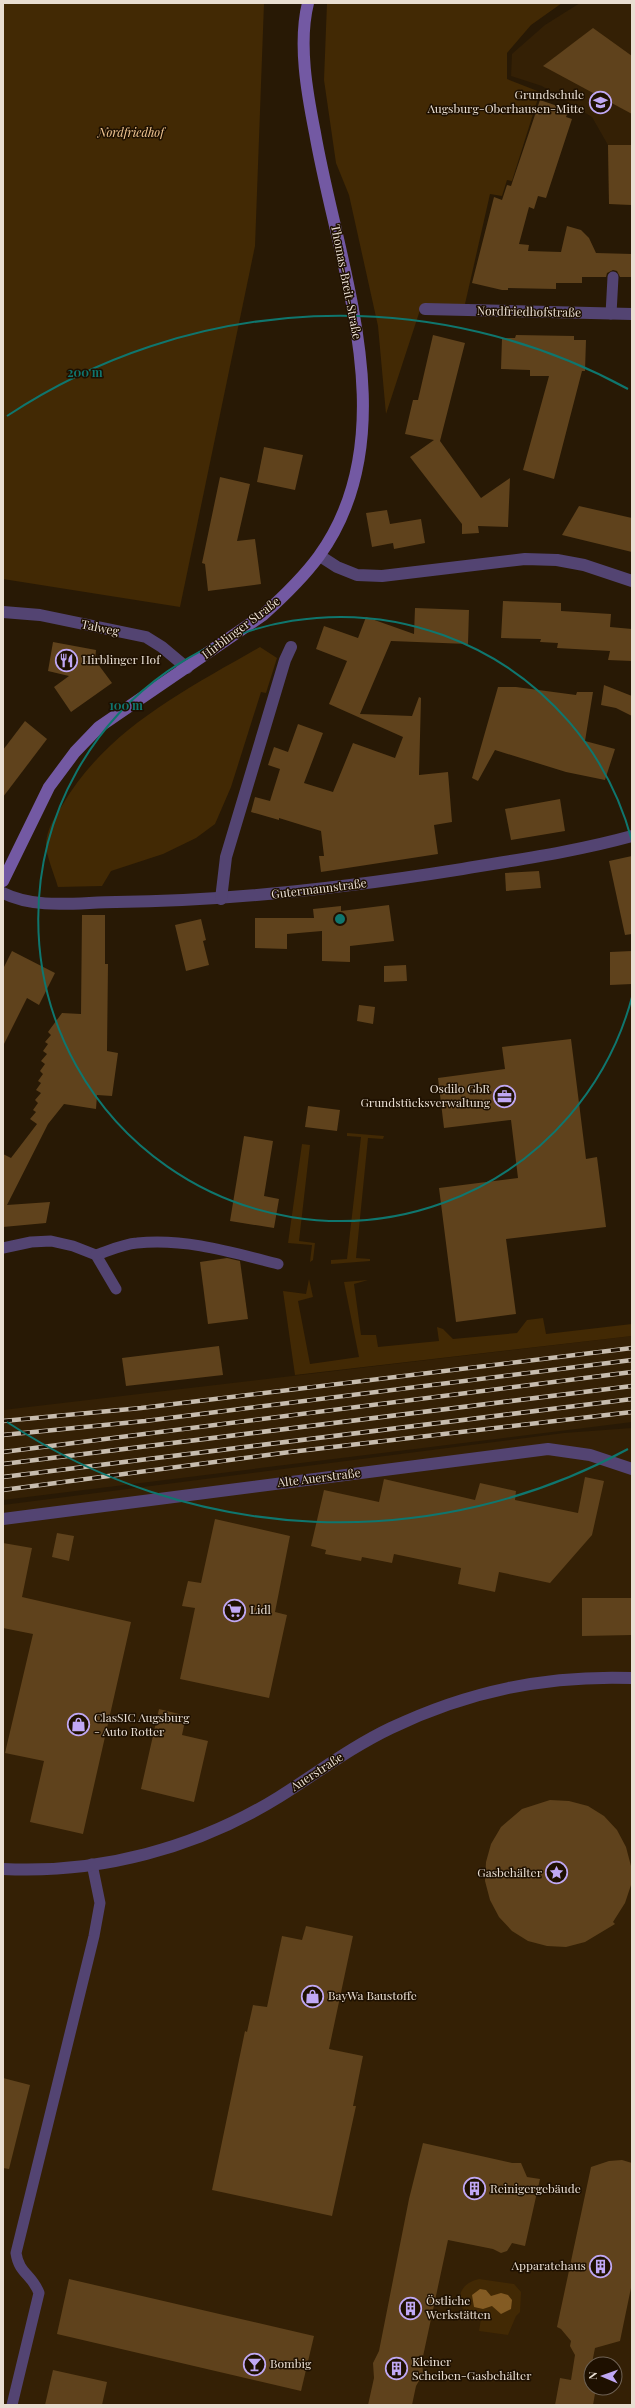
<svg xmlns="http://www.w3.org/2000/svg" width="635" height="2408" font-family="'Playfair Display',serif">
	<rect width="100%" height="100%" fill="#281905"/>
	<g fill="#342005" fill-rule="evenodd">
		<polygon points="580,3 632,3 632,205 609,204 608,145 592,117 542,86 511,76 512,54 545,25"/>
		<polygon points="632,1336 632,1422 3,1500 3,1410"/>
		<path d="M632 1428V2405H3V1505L564 1433ZM591 2364H615V2388H591Z"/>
	</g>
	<g fill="#422904">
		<polygon points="3,3 264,3 255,246 180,607 3,579"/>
		<polygon points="327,3 562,3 531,25 507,53 507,79 540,92 512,181 507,180 502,196 490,194 465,304 420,310 386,414 378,326 349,195 336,163 324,80"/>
		<path d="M260 647 277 658 266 693 261 692 231 787 215 824 196 838 163 854 111 871 102 886 58 887C55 876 45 853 46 843 47 829 55 816 63 804 107 729 187 689 260 647Z"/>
		<polygon points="347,1133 384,1136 383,1139 368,1138 356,1258 370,1259 370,1261 331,1264 331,1260 347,1259 361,1137 347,1136"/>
		<polygon points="302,1144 310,1145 299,1241 315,1243 313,1260 310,1262 312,1245 288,1243"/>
		<polygon points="309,1279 313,1297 298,1301 310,1364 359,1357 344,1282 368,1280 354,1284 361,1335 376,1335 378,1347 439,1341 437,1327 443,1329 453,1339 517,1333 527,1320 543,1318 546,1334 632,1324 632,1336 295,1375 283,1291 306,1294"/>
		<path d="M479 2279 514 2284 521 2292 520 2312 516 2316 508 2335 479 2331 481 2319C454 2314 452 2285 479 2279Z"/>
	</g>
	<polygon fill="#835b23" points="480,2289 486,2290 491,2296 501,2293 508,2295 512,2300 511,2309 501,2314 492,2306 483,2309 474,2307 472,2295"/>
	<g fill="#5f421c">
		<polygon points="593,28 632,56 632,114 543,66"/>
		<polygon points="540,100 569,110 566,117 572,119 546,198 538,196 534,209 529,207 519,244 529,245 528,251 561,252 567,226 581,230 589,238 596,253 632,254 632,277 620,277 617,271 613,270 607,273 606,277 582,277 582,283 556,283 556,289 508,288 508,290 502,290 472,283 494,197 502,200 507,185 511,186"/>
		<polygon points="608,145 632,145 632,205 609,204"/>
		<polygon points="433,335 465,343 440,441 481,498 510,478 508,527 478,526 479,533 462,534 462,524 410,457 434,440 405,434 413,400 418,400"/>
		<polygon points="516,335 574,336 574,340 586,340 585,371 582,371 554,479 523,470 549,376 530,376 530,370 501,369 502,338 515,338"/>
		<polygon points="264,447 303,455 295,490 257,482"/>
		<polygon points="220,477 250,484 237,541 255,539 261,584 208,591 205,564 202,563"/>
		<polygon points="579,506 632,518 632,552 562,535"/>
		<polygon points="387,510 390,524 421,519 425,543 394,549 393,543 372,547 366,513"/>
		<polygon points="503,601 561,603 561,611 611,614 610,627 632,629 632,661 608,660 610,651 557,648 558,643 540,642 541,639 501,638"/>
		<polygon points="415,608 469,610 468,644 391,641 360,714 412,716 419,697 421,698 419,775 448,772 452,822 434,825 438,854 321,872 319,856 324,856 321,831 279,818 279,820 251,812 255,797 270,801 280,769 268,765 274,747 288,752 298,724 323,733 304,783 333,792 353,743 395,758 403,737 329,704 347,661 316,649 324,626 358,638 366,617 414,634"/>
		<polygon points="53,642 96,650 95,660 112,683 71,712 54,687 69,676 48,671"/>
		<polygon points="604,685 632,696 632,716 616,708 601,705"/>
		<polygon points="498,687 516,687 576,695 577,692 593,692 585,741 615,749 605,780 566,772 495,750 478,781 472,778"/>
		<polygon points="25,721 47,739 3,797 3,750"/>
		<polygon points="560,799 565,831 511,840 505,809"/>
		<polygon points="632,856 632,934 625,935 609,861"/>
		<polygon points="539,871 541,888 506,891 505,873"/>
		<polygon points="389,905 394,941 350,946 350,962 322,961 322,931 287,934 287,949 255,948 255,918 314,918 313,909 341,906 341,911"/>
		<polygon points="82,915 105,915 105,964 108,964 107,1051 118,1053 112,1096 97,1095 96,1109 64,1104 48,1124 7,1205 50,1202 46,1223 3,1227 3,1154 11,1158 37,1124 30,1119 36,1112 33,1110 38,1103 35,1100 41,1093 36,1090 41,1083 38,1081 43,1074 40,1071 45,1064 41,1061 47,1054 43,1051 48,1044 45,1042 51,1035 48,1032 62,1013 81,1014"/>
		<polygon points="201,919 206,940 203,941 209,965 186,971 175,925"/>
		<polygon points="12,951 55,973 39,1005 27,998 3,1046 3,969"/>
		<polygon points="632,951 632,984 610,985 610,952"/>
		<polygon points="406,965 407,981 384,982 384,966"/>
		<polygon points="359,1005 375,1007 373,1024 357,1021"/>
		<polygon points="571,1039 586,1159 597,1157 606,1227 506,1239 516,1314 456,1322 439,1188 518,1178 511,1120 444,1128 438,1078 505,1069 502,1047"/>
		<polygon points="308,1106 340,1110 337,1131 305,1127"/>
		<polygon points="244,1136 273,1141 264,1196 279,1199 274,1228 230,1221"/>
		<polygon points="227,1258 240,1261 248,1319 208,1324 200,1262"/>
		<polygon points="219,1346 223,1375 126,1386 122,1358"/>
		<polygon points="585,1477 604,1481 592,1535 550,1583 499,1572 495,1592 458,1584 461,1568 394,1554 392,1563 362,1557 361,1561 325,1554 326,1550 311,1546 324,1490 379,1502 384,1479 475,1500 480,1483 516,1491 515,1500 578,1513"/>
		<polygon points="215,1519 290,1536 275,1612 287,1615 269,1698 180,1679 195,1608 182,1606 188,1581 201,1583"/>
		<polygon points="57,1533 74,1536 69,1561 52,1557"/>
		<polygon points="3,1543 32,1548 22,1597 131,1622 83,1834 30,1822 44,1761 5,1753 33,1634 3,1628"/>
		<polygon points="582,1598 632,1598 632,1635 582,1636"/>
		<polygon points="159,1709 183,1715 182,1721 185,1721 182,1735 208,1741 194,1802 141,1789"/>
		<polygon points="550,1800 569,1801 588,1806 604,1816 617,1830 626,1847 631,1866 631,1885 625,1903 613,1922 615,1924 585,1942 566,1947 547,1946 528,1941 512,1931 499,1917 490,1900 485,1881 486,1862 491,1844 501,1827 522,1809"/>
		<polygon points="306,1926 353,1936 329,2049 363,2056 353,2106 356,2106 332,2216 212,2190 245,2031 247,2032 253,2005 267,2007 282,1936 302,1940"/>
		<polygon points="3,2078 30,2085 9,2169 3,2168"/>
		<polygon points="423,2143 512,2163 521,2163 527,2177 540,2179 525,2246 512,2243 507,2251 501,2253 493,2249 448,2240 422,2361 423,2374 416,2386 412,2405 368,2405 374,2378 373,2363 379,2351 409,2199"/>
		<polygon points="609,2161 622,2160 632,2163 632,2283 620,2341 595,2348 588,2383 591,2384 591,2388 596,2388 593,2405 555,2405 560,2378 571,2380 575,2355 570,2346 571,2341 561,2329 557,2327 591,2167"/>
		<polygon points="69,2279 314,2336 301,2391 57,2334"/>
		<polygon points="53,2370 107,2382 102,2405 45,2405"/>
	</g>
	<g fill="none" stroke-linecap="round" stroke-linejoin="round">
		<g stroke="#534472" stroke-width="11">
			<polyline points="611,314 613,277"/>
			<polyline points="3,1248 31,1242 51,1241 73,1246 96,1255 116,1289"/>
			<path d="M96 1255C108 1251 123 1244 137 1243 185 1238 231 1252 278 1264"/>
			<path d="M12 2405 39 2293C32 2274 19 2274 16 2253L94 1936 100 1903 92 1864"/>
		</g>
		<g stroke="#534472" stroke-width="12">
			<polyline points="425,309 632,314"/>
			<polyline points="320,556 337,567 357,575 382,576 525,559 557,560 584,565 632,581"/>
			<polyline points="3,612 40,615 146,637 162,647 187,668"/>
			<path d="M3 893C37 910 80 902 116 902 231 901 343 888 456 870 515 860 574 852 632 836"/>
			<polyline points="221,899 226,857 285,660 291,647"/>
			<polyline points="3,1519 548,1449 590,1455 632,1469"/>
			<path d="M3 1869C99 1874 197 1848 279 1797 316 1774 351 1747 391 1728 469 1691 546 1675 632 1678"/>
		</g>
		<path stroke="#7359a3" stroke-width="12" d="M3 881 49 787 75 752 99 727 263 615C283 597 303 578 319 556 408 433 338 266 315 133 307 93 298 43 308 3"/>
		<defs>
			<g id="rail">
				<polyline points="3,1421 141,1408 632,1348"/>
				<polyline points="3,1435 145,1421 632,1360"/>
				<polyline points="3,1452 632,1372"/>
				<polyline points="3,1464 632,1386"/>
				<polyline points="3,1477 632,1399"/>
				<polyline points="3,1490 290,1452 632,1412"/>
			</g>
		</defs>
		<use href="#rail" stroke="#c7bcae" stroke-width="4.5"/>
		<use href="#rail" stroke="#1e1000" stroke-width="3" stroke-dasharray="9" stroke-linecap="butt"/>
	</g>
	<g fill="none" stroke="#0f766e" stroke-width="2">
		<path d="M632 997A302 302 0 1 1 632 841"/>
		<path d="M628 1449A603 603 0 0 1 7 1422M7 416A603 603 0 0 1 628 389"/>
	</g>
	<defs>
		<symbol id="school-ring" viewBox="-11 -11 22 22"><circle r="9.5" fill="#1e1000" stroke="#c0a8f4" stroke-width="1.5"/><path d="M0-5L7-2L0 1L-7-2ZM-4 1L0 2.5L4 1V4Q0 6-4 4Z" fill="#c0a8f4"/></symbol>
		<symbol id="restaurant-ring" viewBox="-11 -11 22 22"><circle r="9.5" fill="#1e1000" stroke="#c0a8f4" stroke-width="1.5"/><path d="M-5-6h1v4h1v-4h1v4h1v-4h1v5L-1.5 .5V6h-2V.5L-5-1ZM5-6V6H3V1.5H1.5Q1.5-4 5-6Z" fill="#c0a8f4"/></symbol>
		<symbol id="office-ring" viewBox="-11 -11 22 22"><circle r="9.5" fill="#1e1000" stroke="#c0a8f4" stroke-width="1.5"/><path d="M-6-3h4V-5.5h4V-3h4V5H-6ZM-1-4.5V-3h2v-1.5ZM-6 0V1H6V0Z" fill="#c0a8f4"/></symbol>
		<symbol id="supermarket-ring" viewBox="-11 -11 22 22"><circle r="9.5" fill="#1e1000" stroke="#c0a8f4" stroke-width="1.5"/><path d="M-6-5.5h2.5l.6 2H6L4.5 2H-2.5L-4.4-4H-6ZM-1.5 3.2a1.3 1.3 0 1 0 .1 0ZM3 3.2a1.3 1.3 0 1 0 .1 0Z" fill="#c0a8f4"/></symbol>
		<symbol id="shop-ring" viewBox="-11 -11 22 22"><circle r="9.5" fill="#1e1000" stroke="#c0a8f4" stroke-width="1.5"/><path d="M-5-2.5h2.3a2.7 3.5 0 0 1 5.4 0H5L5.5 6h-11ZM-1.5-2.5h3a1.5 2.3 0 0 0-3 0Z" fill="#c0a8f4"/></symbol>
		<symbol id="sight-ring" viewBox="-11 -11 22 22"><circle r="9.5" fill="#1e1000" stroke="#c0a8f4" stroke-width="1.5"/><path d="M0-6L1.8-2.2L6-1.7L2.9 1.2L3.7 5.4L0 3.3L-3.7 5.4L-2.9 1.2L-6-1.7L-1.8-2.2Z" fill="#c0a8f4"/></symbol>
		<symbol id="building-ring" viewBox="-11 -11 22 22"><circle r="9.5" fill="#1e1000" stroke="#c0a8f4" stroke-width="1.5"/><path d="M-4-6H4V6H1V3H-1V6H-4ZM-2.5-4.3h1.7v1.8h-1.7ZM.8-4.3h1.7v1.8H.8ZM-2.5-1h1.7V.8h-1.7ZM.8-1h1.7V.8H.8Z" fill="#c0a8f4"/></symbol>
		<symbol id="bar-ring" viewBox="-11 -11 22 22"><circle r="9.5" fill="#1e1000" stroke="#c0a8f4" stroke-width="1.5"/><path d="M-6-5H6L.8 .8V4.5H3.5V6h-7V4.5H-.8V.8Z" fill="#c0a8f4"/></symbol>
	</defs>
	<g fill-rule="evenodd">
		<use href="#school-ring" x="588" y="90" width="25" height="25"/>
		<use href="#restaurant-ring" x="54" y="648" width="25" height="25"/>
		<use href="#office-ring" x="492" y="1084" width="25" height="25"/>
		<use href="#supermarket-ring" x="222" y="1598" width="25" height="25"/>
		<use href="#shop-ring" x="66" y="1712" width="25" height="25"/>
		<use href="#sight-ring" x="544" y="1860" width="25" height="25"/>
		<use href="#shop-ring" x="300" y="1984" width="25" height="25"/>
		<use href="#building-ring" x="462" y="2176" width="25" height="25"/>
		<use href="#building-ring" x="588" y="2254" width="25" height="25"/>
		<use href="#building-ring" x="398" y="2296" width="25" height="25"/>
		<use href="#bar-ring" x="242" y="2352" width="25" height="25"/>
		<use href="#building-ring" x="384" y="2356" width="25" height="25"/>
	</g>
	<g text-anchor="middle" stroke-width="3" stroke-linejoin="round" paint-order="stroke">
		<g font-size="12" fill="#e9ded2" stroke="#1e1000" text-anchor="start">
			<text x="584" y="99" text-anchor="end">Grundschule<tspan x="584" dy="14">Augsburg-Oberhausen-Mitte</tspan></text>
			<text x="82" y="664">Hirblinger Hof</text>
			<text x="490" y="1093" text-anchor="end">Osdilo GbR<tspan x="490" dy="14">Grundstücksverwaltung</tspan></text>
			<text x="250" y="1614">Lidl</text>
			<text x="94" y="1722">ClasSIC Augsburg<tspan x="94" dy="14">- Auto Rotter</tspan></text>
			<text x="542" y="1877" text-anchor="end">Gasbehälter</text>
			<text x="328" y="2000">BayWa Baustoffe</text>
			<text x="490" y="2193">Reinigergebäude</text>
			<text x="586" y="2270" text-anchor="end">Apparatehaus</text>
			<text x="426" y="2305">Östliche<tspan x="426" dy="14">Werkstätten</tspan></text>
			<text x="412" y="2366">Kleiner<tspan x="412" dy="14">Scheiben-Gasbehälter</tspan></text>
			<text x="270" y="2368">Bombig</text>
		</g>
		<g font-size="12" font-style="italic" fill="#f5c994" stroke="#1e1000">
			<text x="131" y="137">Nordfriedhof</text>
		</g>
		<g font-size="12" fill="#e9ded2" stroke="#1e1000">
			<text transform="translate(346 282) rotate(79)" y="4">Thomas-Breit-Straße</text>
			<text transform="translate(529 312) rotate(1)" y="4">Nordfriedhofstraße</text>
			<text transform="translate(100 628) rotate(12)" y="4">Talweg</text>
			<text transform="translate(241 628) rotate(-37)" y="4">Hirblinger Straße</text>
			<text transform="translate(319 889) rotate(-7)" y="4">Gutermannstraße</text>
			<text transform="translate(319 1478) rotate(-7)" y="4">Alte Auerstraße</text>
			<text transform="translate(317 1772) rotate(-33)" y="4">Auerstraße</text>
		</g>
	</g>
	<circle cx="340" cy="919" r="6" fill="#0f766e" stroke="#1e1000" stroke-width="2"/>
	<g font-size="12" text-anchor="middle" font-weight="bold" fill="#0f766e" stroke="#1e1000" stroke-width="3" stroke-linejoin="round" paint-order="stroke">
		<text x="85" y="377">200 m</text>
		<text x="126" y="710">100 m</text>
	</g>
	<rect width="635" height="2408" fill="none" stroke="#e9ded2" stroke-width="8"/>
	<g transform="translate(603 2376) rotate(272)"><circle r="19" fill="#1e1000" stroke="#6f6254"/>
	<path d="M0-3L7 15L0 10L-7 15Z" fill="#c0a8f4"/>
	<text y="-6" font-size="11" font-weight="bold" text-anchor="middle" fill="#e9ded2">N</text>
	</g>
</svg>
